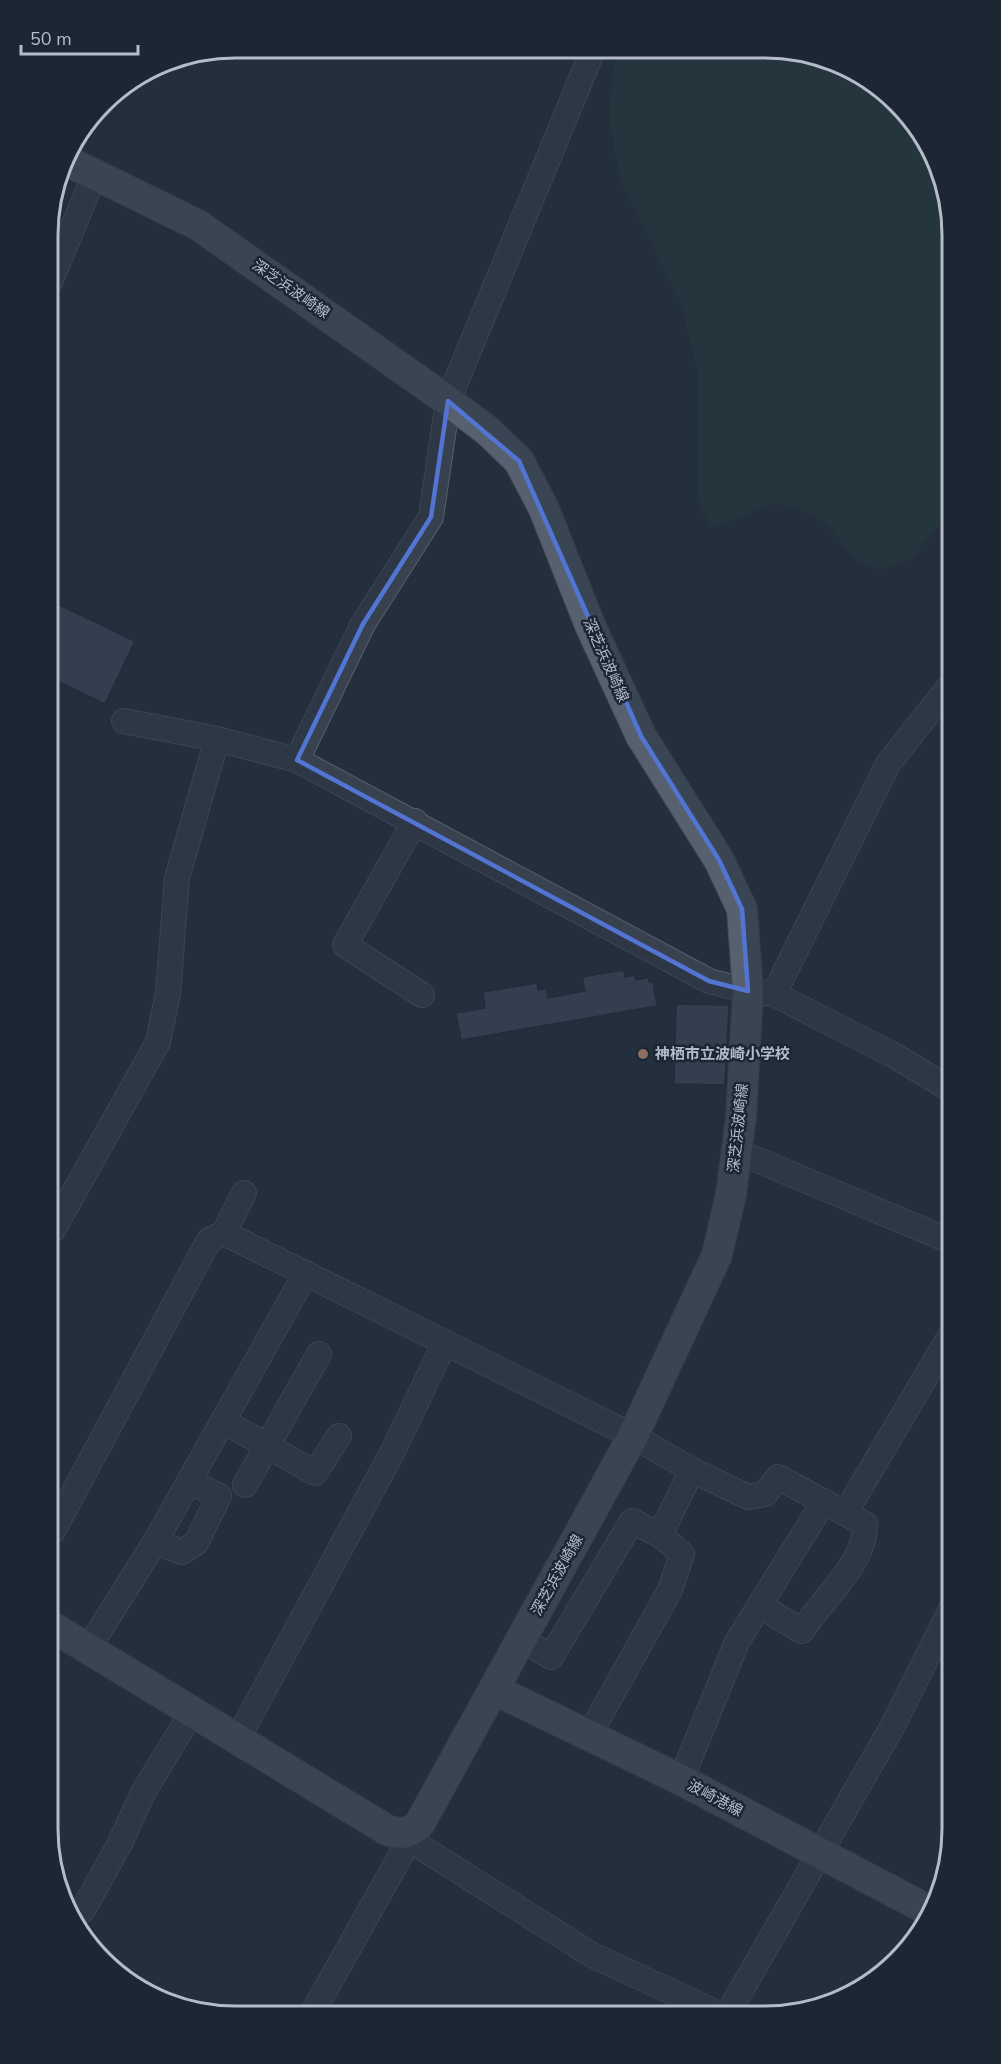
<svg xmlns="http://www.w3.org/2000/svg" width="1001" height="2064" font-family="'Nunito Sans','Noto Sans JP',sans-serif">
	<rect width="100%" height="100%" fill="#242f3e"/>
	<polygon fill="#263c3f" points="615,50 802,52 889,95 922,132 947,186 948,514 911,559 882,569 858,562 826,524 797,507 770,504 738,519 710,527 699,503 698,375 683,308 621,180 609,119"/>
	<g fill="#455162" stroke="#1f2835" stroke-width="1.5">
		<polygon points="51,601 135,641 105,704 51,678"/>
		<polygon points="624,970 625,977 635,975 636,980 648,977 649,982 653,981 657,1006 461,1040 456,1013 485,1008 483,992 537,983 538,990 546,988 548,998 585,991 582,977"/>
		<polygon points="676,1004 729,1005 725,1085 674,1084"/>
	</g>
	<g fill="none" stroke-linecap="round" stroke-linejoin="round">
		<defs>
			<g id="minor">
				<polyline points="50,282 95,174"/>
				<polyline points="124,721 217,739 297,760 709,981 748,991 774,994 895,1056 950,1089"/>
				<polyline points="297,760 363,624 431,517 448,401 593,50"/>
				<polyline points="415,821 345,945 422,995"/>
				<polyline points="774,994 888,764 948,688"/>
				<polyline points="736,1154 748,1156 950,1241"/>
				<polyline points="53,1230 158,1042 168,993 177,878 217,739"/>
				<path d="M224 1233 633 1436 692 1470 748 1497 765 1494 778 1477 865 1524C867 1562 821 1600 802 1631L760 1606"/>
				<polyline points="223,1421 315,1473 339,1436"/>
				<polyline points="245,1485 319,1354"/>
				<polyline points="846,1512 951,1334"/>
				<polyline points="53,1531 209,1240 224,1233 244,1193"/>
				<polyline points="660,1535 692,1470"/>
				<polyline points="155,1542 182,1552 196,1543 219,1496 189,1481"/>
				<polyline points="522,1640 551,1657 632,1521 660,1535 682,1554 670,1590 588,1737"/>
				<polyline points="88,1649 155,1542 306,1273"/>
				<polyline points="237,1740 393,1451 444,1344"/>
				<polyline points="681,1780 737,1642 824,1501"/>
				<polyline points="405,1833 424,1849 592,1955 711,2010"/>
				<polyline points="71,1916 83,1910 119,1845 144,1791 192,1712"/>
				<polyline points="730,2010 891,1729 952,1607"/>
				<polyline points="313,2012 402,1853 405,1833"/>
			</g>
			<g id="major">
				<path d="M54 1628 387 1830C401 1835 410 1834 420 1823L633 1436 717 1255 731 1194 741 1117 748 991 742 909 719 860 641 736 590 625 544 509 519 461 488 431 448 401 198 225 65 160"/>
				<polyline points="495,1690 681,1780 932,1912"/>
			</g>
		</defs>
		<use href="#minor" stroke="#565f6c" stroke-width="26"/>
		<use href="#major" stroke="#414a57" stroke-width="32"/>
		<use href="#minor" stroke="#38414e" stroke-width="24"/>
		<use href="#major" stroke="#56606e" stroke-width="30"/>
	</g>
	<path d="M0 0H1001V2064H0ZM448 401 519 461 641 736 719 860 742 909 748 991 709 981 297 760 363 624 431 517Z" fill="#242f3e" fill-opacity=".55" fill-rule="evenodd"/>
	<path fill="none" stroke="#5274d3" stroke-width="4.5" stroke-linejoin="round" d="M448 401 519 461 641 736 719 860 742 909 748 991 709 981 297 760 363 624 431 517Z"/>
	<circle fill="#8d6e63" stroke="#1d2633" stroke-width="2" cx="643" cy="1054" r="6"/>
	<g text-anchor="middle" stroke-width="5" stroke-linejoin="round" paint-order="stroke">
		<g font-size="15" fill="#b4bcc9" stroke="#1d2633">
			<text transform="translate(291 289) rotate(35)" y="5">深芝浜波崎線</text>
			<text transform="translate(606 660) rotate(66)" y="5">深芝浜波崎線</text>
			<text transform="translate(738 1128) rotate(-84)" y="5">深芝浜波崎線</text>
			<text transform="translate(557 1575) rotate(-61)" y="5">深芝浜波崎線</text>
			<text transform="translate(715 1798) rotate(28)" y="5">波崎港線</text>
		</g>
		<g font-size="15" font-weight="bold" fill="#b4bcc9" stroke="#1d2633" text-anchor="start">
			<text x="655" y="1059">神栖市立波崎小学校</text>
		</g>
	</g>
	<path d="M0 0H1001V2064H0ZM235 58H765A177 177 0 0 1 942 235V1829A177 177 0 0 1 765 2006H235A177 177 0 0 1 58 1829V235A177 177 0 0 1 235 58Z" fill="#1d2633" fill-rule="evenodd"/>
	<path fill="none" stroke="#b4bcc9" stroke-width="3" d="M235 58H765A177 177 0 0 1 942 235V1829A177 177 0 0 1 765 2006H235A177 177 0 0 1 58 1829V235A177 177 0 0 1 235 58Z"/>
	<path d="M21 45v9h117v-9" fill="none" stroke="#b4bcc9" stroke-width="3"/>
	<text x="30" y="45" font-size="18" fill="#b4bcc9" stroke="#1d2633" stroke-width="4.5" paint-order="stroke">50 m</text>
</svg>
